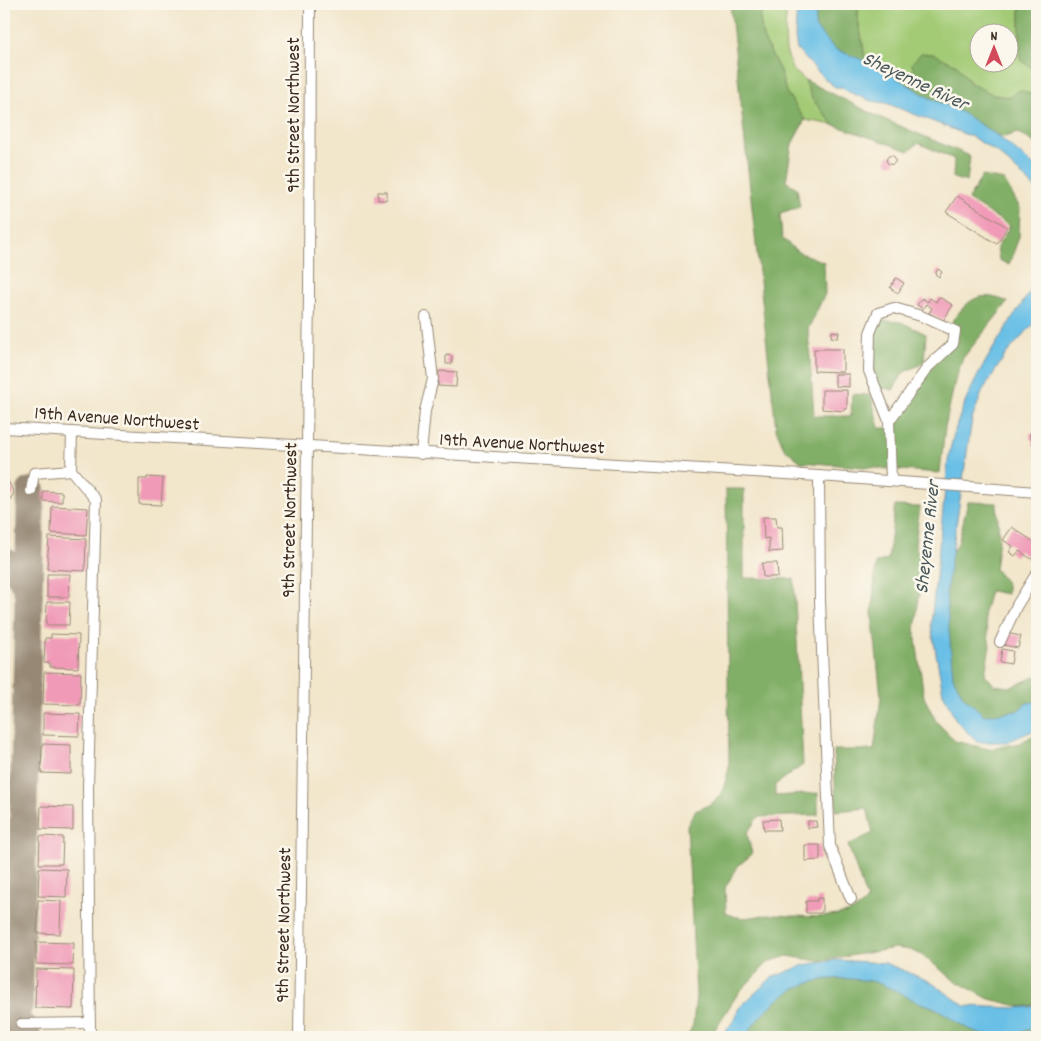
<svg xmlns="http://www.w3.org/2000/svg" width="1041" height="1041" font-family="Dekko,sans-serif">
	<rect width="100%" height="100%" fill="#fbf7ec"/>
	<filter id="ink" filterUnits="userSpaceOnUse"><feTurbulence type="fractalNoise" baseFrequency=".02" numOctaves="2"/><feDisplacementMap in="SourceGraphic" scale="10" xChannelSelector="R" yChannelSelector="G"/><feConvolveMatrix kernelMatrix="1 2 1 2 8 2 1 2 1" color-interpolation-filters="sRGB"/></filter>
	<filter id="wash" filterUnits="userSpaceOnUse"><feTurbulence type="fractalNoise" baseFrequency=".0096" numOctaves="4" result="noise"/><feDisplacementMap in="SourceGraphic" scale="20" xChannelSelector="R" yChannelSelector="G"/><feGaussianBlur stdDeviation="1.12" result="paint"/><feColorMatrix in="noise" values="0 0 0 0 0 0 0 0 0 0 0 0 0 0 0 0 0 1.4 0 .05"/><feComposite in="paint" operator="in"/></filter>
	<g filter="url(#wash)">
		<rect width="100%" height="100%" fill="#f2e6cb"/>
		<g fill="#a3cb76" stroke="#6f7a4a" fill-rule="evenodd">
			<polygon points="763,4 787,4 785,31 786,50 792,69 805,80 812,99 834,125 805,120 786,92 780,71 763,38 760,19"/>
			<path d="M859 4H1020V59L1037 72V97L1020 90 1010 97C983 95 972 87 957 65 945 71 931 81 918 85 904 90 874 65 864 56 864 38 855 22 859 4ZM978 32H1008V62H978Z"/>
		</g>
		<g fill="#82af67" stroke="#5e6c42">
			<path d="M730 4H763L760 19 763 38 780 71 786 92 805 120 792 144 786 181 797 188 800 207 780 213 782 238 798 252 824 262 825 294 808 329 814 416H851L852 394 871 395 879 428H894L908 400 955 334 952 321C970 298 979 290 1008 302L963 358 955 381 945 427 940 473 801 462 784 448 776 429Z"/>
			<path d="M806 4H859C855 22 864 38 864 56L879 69 895 73 906 84 916 86 912 63 921 53 934 54 957 65 970 83 996 96 1010 97 1020 90 1037 97V147L1032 141 1018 133 1004 137 986 134 824 55Z"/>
			<polygon points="1020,4 1037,4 1037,72 1020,59"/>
			<polygon points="805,80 879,117 970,156 967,182 953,178 954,159 918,143 909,151 834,125 812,99"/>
			<polygon points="982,176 1004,180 1020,208 1019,237 1009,265 999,260 997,247 1010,226 968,200"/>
			<path d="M881 320 901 322 926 334 924 363 904 372 893 390 879 387C868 360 870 346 881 320Z"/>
			<path d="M726 489H744V578L794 579 803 765 775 785V796L818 793V815L758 817 747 833 752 854 738 866 725 888 726 913C744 922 753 915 771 915 799 915 849 924 867 900L848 845 873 833 867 808 836 811 834 750H874L881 697 872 612 876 563 888 559 895 506 920 507 915 544 922 566 915 632 924 697 936 721 955 741 989 749 1020 743 1037 733V1004L1023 1007 989 999 954 980 922 955 910 950 896 948 819 961 787 956 769 962 739 992 710 1037H687L693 1025 696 995 687 826 695 811C721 801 722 795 729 768Z"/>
			<polygon points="968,502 997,503 999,539 995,569 1007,584 1007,594 990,591 984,613 990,646 985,674 994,685 1011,687 1037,676 1037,712 1006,725 965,716 942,662 941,569 958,543"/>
			<polygon points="856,969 955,1012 1037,1023 1037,1037 737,1037 779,983"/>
		</g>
		<g fill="#69bfe6" stroke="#527482">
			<polygon points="797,4 817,4 815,27 835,49 878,66 928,97 961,112 998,136 1037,168 1037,190 998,153 972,137 886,103 871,101 849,92 841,87 835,87 824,78 797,50 795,37"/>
			<path d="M1037 281V320L1006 354 983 390 972 419 946 593 953 677 963 696 984 715 1017 711 1027 703 1037 701V729L1007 742H977L956 720 943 693 931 625 948 461C959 392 1000 338 1037 281Z"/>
			<path d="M835 960 885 963 929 981 965 1006 1016 1008 1037 1006V1027C1018 1034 994 1039 974 1031 959 1026 948 1014 935 1008 929 1005 922 1004 916 1001 903 995 890 987 875 982 868 980 860 980 852 979 803 975 772 997 745 1037H722L736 1017 738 1009 771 978 804 965Z"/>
		</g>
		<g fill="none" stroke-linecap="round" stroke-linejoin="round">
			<g stroke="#968874" stroke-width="28">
				<path d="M4 561C18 570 24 579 29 595"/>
				<polyline points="4,1019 15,1013 19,1005 31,491"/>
				<path d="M4 1021C16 1022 25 1024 27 1037"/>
			</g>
		</g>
		<g id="blocks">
			<g fill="#f09ab7">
				<circle cx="891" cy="160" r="4.5"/>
				<rect x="378" y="192" width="9" height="8"/>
				<polygon points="957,196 1007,227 997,244 946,212"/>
				<polygon points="938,269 942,272 939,277 935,274"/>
				<polygon points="896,278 904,283 898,293 890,288"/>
				<polygon points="939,297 953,305 943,321 929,313 932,308 926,304 923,309 917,305 922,298 928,302 930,298 936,302"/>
				<polygon points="832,331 839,332 838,338 831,337"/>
				<polygon points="814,349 843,349 843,372 814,371"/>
				<polygon points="446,355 452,356 452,364 446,364"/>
				<polygon points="439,371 457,372 456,387 438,386"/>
				<polygon points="835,374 849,374 849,387 835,386"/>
				<polygon points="822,390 847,390 847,409 844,409 844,411 822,409"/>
				<polygon points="1033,431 1037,431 1037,445 1033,445 1033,439 1030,439 1030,433 1033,433"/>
				<polygon points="4,472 14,493 4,510"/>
				<polygon points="147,477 163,478 161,505 139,504 139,479 147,479"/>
				<polygon points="43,491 62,492 62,502 43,501"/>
				<polygon points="52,506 88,508 86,535 51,533"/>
				<polygon points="763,517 776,517 777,527 782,527 783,551 769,552 769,538 764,539"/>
				<polygon points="1012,527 1037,544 1037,557 1035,561 1019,551 1015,556 1009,552 1013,546 1003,540"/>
				<polygon points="49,537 86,539 85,571 47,569"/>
				<polygon points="762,563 777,563 778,577 763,577"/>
				<polygon points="47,574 70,574 69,597 47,597"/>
				<polygon points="47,602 70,602 69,625 46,625"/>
				<polygon points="1006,633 1021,636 1018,648 1003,645"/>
				<polygon points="51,634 79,635 78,668 50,667 50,663 44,663 45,638 51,638"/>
				<polygon points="1002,649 1013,651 1011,664 1000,662"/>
				<polygon points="44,672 81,673 80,705 43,704"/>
				<polygon points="43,713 80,714 79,736 43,735"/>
				<polygon points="42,744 71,745 71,774 41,773"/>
				<polygon points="41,806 73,807 73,830 40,829"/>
				<polygon points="779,819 780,830 764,830 763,820"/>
				<polygon points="808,821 816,821 817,827 808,828"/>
				<polygon points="40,836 63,837 62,864 39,864"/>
				<polygon points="4,844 6,844 5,873 4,873"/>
				<polygon points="805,845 820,845 820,860 805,861"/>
				<polygon points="39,868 67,869 66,897 38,896"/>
				<polygon points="817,898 822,898 822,913 806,913 806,901 817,901"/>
				<polygon points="38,900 61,901 60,934 37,933"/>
				<polygon points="36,942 74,943 73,965 36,964"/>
				<polygon points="36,969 74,970 73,1009 35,1008"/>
			</g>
		</g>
	</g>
	<g filter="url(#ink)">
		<use href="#blocks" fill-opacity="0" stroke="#968874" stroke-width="1"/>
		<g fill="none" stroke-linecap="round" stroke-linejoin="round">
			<defs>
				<g id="minor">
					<polyline points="889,421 928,367 953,344 955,331 921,316 894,308 878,313 870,333 869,371 889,421 891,481"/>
					<polyline points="4,428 819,476 1037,492"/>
					<polyline points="72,432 71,470 96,500 88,787 90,1037"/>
					<polyline points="421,454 425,411 433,379 426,317"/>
					<polyline points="819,476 820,601 830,846 851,899"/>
					<polyline points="31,491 34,473 71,470"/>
					<polyline points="1000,642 1017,605 1037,573"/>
					<polyline points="21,1024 90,1023"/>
					<polyline points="299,1037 309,296 310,4"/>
				</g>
			</defs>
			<use href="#minor" stroke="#968874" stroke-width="12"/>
			<use href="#minor" stroke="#fff" stroke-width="10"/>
		</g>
	</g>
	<g text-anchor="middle" stroke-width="5" stroke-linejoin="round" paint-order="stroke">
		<g font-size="19" fill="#3b2a1e" stroke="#fbf7ec">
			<text transform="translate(292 115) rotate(-90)" y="7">9th Street Northwest</text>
			<text transform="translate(117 417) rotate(4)" y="7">19th Avenue Northwest</text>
			<text transform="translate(522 442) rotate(3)" y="7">19th Avenue Northwest</text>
			<text transform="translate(288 520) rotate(-89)" y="7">9th Street Northwest</text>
			<text transform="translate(282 925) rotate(-89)" y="7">9th Street Northwest</text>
		</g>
		<g font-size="20" font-style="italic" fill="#49575a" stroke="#fbf7ec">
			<text transform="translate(916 80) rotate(25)" y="7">Sheyenne River</text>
			<text transform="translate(926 537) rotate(-84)" y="7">Sheyenne River</text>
		</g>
	</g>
	<rect width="1041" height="1041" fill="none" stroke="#fbf7ec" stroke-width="20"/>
	<g transform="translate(994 48)"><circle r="24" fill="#fbf7ec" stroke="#aea59a"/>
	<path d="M0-4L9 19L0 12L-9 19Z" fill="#d1495b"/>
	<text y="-8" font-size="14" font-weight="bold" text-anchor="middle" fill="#3b2a1e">N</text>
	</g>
</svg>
